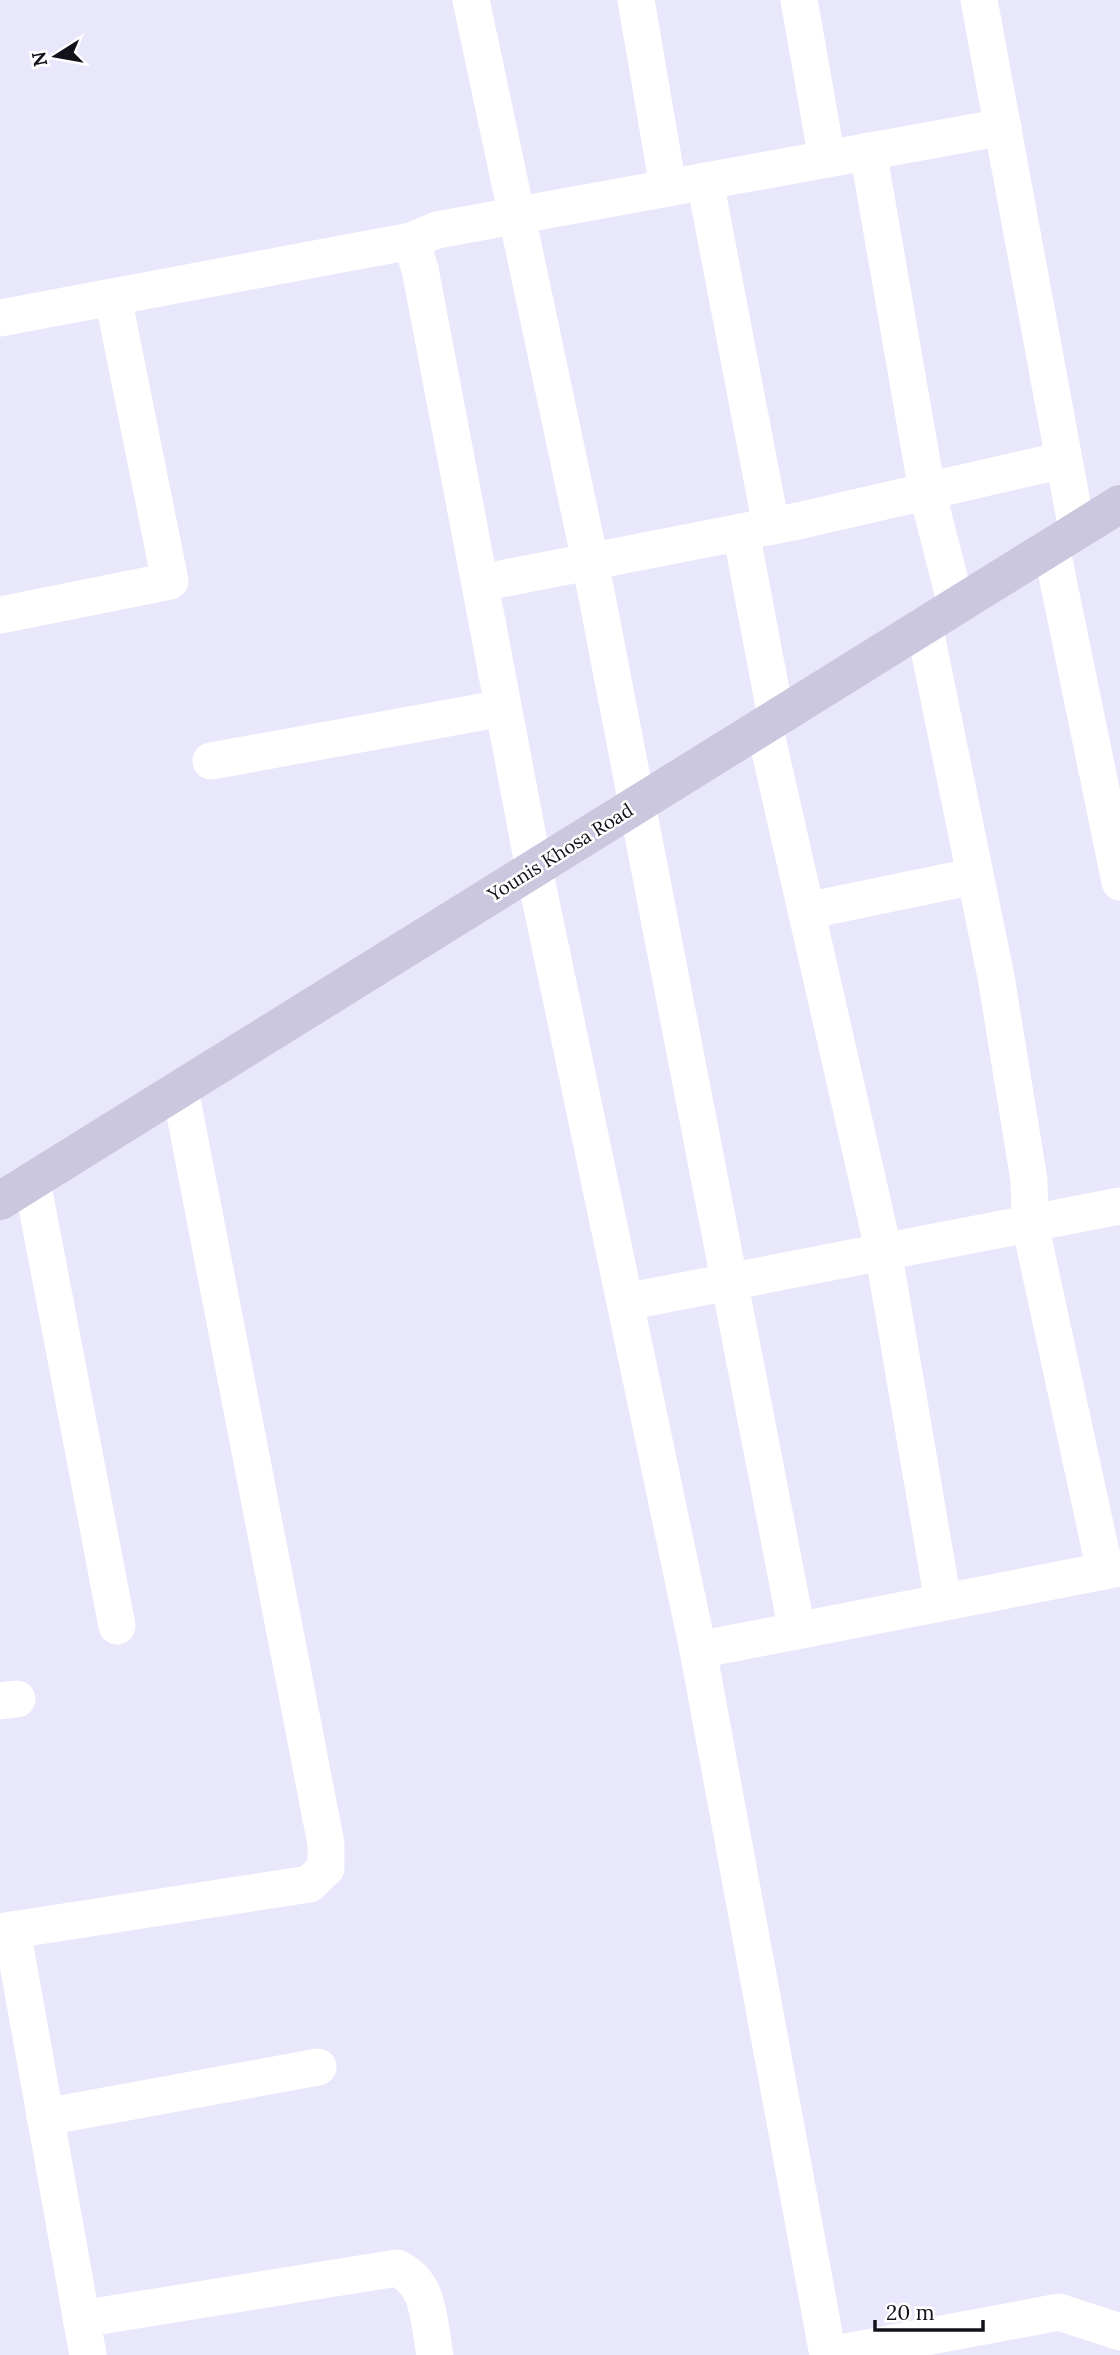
<svg xmlns="http://www.w3.org/2000/svg" width="1120" height="2355" font-family="Lora,serif">
	<rect width="100%" height="100%" fill="#e8e7fb"/>
	<g fill="none" stroke-linecap="round" stroke-linejoin="round">
		<g stroke="#fff" stroke-width="37">
			<polyline points="471,0 590,561 797,1631"/>
			<polyline points="636,0 668,187"/>
			<polyline points="799,0 827,159"/>
			<polyline points="979,0 1077,530"/>
			<polyline points="868,151 927,491 956,605"/>
			<polyline points="705,181 771,526"/>
			<polyline points="411,241 420,269 534,869 698,1650 828,2355"/>
			<polyline points="0,318 411,241 437,230 1003,127"/>
			<polyline points="741,532 776,717"/>
			<polyline points="1051,546 1120,882"/>
			<polyline points="480,583 798,521 1063,460"/>
			<polyline points="0,615 170,581 113,297"/>
			<polyline points="924,625 996,977 1029,1180 1030,1224 1105,1571"/>
			<polyline points="764,725 882,1244 943,1602"/>
			<polyline points="211,761 503,708"/>
			<polyline points="806,911 975,876"/>
			<polyline points="32,1181 117,1626"/>
			<polyline points="625,1302 1120,1206"/>
			<polyline points="698,1650 1120,1568"/>
			<polyline points="0,1701 17,1699"/>
			<polyline points="12,1930 88,2355"/>
			<polyline points="0,1932 309,1884 326,1868 326,1844 180,1089"/>
			<polyline points="45,2117 318,2067"/>
			<path d="M81 2319 397 2268C431 2284 428 2321 435 2355"/>
			<polyline points="830,2355 1059,2312 1120,2332"/>
		</g>
		<polyline stroke="#cac7de" stroke-width="38" points="0,1201 1120,504"/>
	</g>
	<g text-anchor="middle" stroke-width="5" stroke-linejoin="round" paint-order="stroke">
		<g font-size="19" fill="#13121b" stroke="#fff">
			<text transform="translate(560 852) rotate(-32)" y="7">Younis Khosa Road</text>
		</g>
	</g>
	<g transform="translate(56 56) rotate(259)" stroke="#ffffff" stroke-width="5" paint-order="stroke">
	<path d="M0-5L12 26L0 18L-12 26Z" fill="#13121b"/>
	<text y="-10" font-size="19" font-weight="bold" text-anchor="middle" fill="#13121b">N</text>
	</g>
	<path d="M875 2320v10h108v-10" fill="none" stroke="#13121b" stroke-width="3.5"/>
	<text x="886" y="2320" font-size="21" fill="#13121b" stroke="#ffffff" stroke-width="5" paint-order="stroke">20 m</text>
</svg>
